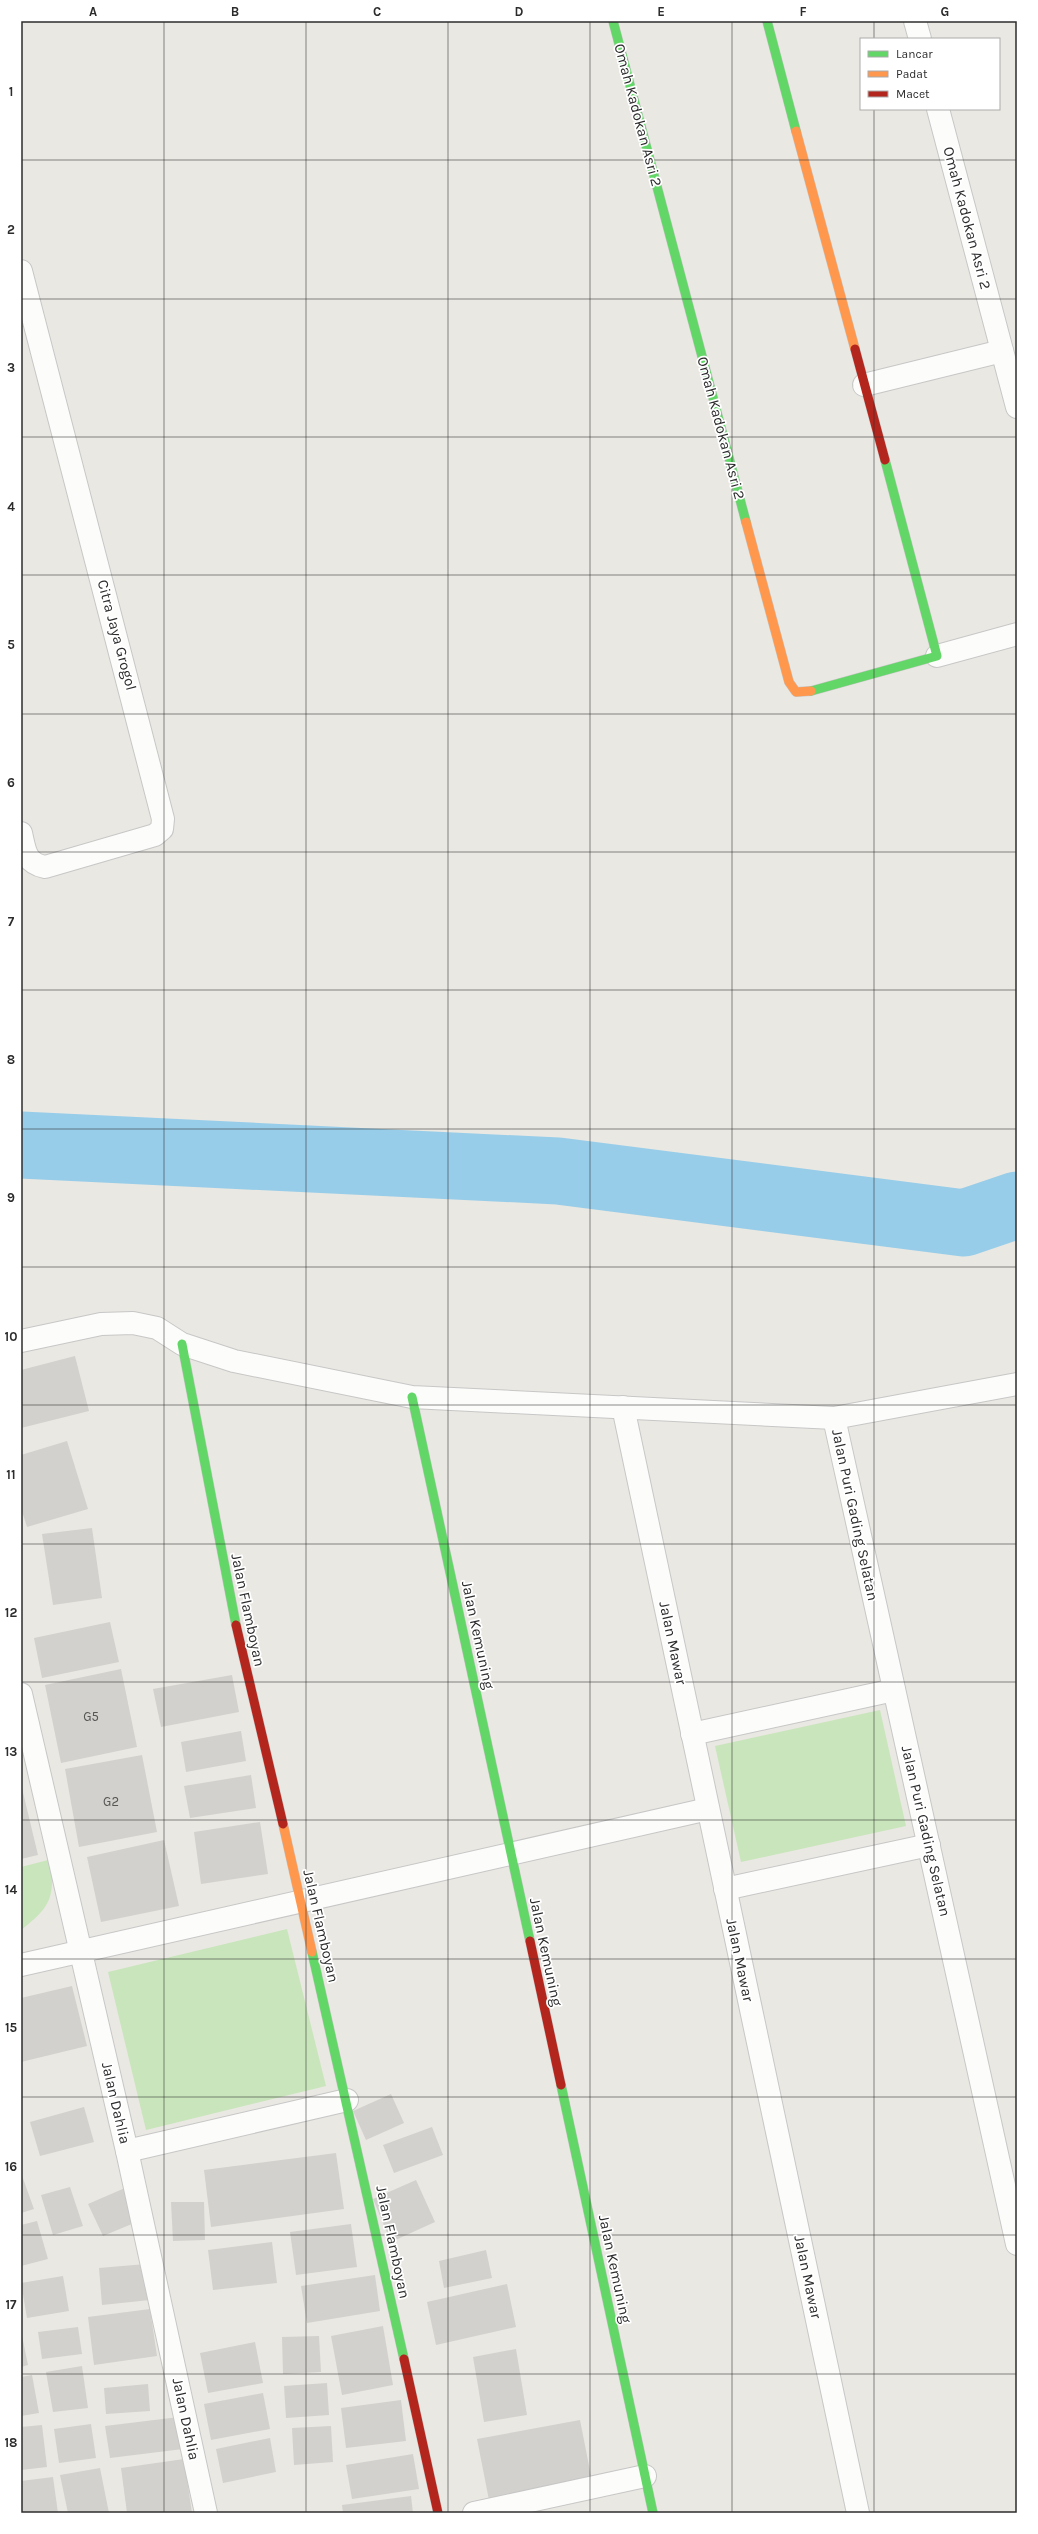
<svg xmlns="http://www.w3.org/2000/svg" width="1038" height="2534" font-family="Karla,sans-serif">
	<rect width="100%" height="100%" fill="#eae8e2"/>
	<g fill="#c9e5bc">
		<polygon points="880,1710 906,1826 741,1862 715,1746"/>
		<path d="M52 1859C53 1898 53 1905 21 1930V1867Z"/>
		<polygon points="287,1929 326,2086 146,2130 108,1972"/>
	</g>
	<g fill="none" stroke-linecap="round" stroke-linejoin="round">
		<polyline stroke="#98cde9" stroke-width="67" points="21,1145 558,1171 964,1223 1017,1205"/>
	</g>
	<g fill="#d3d1cd">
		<polygon points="75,1356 89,1411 21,1428 21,1370"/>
		<polygon points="67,1441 88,1509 27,1527 21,1508 21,1455"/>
		<polygon points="92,1528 102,1598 53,1605 42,1534"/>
		<polygon points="110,1622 119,1662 42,1678 34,1638"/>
		<polygon points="121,1669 137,1747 61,1763 45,1685"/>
		<polygon points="232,1675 239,1712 161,1727 153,1689"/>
		<polygon points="241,1731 246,1761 186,1772 181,1742"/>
		<polygon points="142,1755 157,1832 79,1847 65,1769"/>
		<polygon points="251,1775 256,1808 190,1818 184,1786"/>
		<polygon points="21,1784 38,1855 21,1859"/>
		<polygon points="260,1822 268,1874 201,1884 194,1832"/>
		<polygon points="164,1840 179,1906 101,1922 87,1857"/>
		<polygon points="72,1986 87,2046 21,2062 21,1998"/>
		<polygon points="391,2094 404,2123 366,2140 353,2111"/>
		<polygon points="84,2107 94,2142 40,2156 30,2122"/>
		<polygon points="432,2127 443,2155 394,2173 383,2145"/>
		<polygon points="336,2153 344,2209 211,2227 204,2170"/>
		<polygon points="21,2173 34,2209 21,2213"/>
		<polygon points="416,2180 435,2222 391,2242 373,2199"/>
		<polygon points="70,2187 83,2226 53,2235 41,2195"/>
		<polygon points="125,2188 139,2221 103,2236 88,2204"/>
		<polygon points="171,2202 204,2202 205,2240 173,2241"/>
		<polygon points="37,2221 48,2259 21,2266 21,2225"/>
		<polygon points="351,2224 357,2267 296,2275 290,2232"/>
		<polygon points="272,2242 277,2283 213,2290 208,2250"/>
		<polygon points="486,2250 492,2278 444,2288 439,2261"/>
		<polygon points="146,2264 150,2300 102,2305 99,2268"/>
		<polygon points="375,2275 380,2311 307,2323 301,2286"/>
		<polygon points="63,2276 69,2311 27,2318 21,2283"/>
		<polygon points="507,2284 516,2327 436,2345 427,2302"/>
		<polygon points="150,2309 157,2356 94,2365 88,2317"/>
		<polygon points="383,2326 393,2385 342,2395 331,2336"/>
		<polygon points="78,2327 82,2354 42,2359 38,2332"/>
		<polygon points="21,2331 28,2365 21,2367"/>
		<polygon points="319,2336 321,2372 283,2374 282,2337"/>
		<polygon points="255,2342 263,2383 208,2393 200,2353"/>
		<polygon points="516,2349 527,2415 484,2422 473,2357"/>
		<polygon points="82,2366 88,2408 53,2412 46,2372"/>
		<polygon points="32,2375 39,2413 21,2416 21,2377"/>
		<polygon points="327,2383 329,2415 286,2418 284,2386"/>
		<polygon points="148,2384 150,2411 106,2414 104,2388"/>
		<polygon points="263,2393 270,2429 211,2440 204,2404"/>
		<polygon points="401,2400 406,2441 346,2448 341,2408"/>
		<polygon points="179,2417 183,2449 110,2458 105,2426"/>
		<polygon points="580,2420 592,2481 489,2500 477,2439"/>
		<polygon points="91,2424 96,2458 59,2463 54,2429"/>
		<polygon points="42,2425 47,2467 21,2470 21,2427"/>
		<polygon points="331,2426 333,2462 294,2465 292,2428"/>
		<polygon points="270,2438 276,2472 223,2483 216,2449"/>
		<polygon points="413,2454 419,2489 352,2499 346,2465"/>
		<polygon points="184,2459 192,2513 127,2513 121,2468"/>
		<polygon points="100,2468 109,2513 68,2513 60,2475"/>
		<polygon points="53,2477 58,2513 21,2513 21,2481"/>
		<polygon points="411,2496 413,2513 343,2513 342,2505"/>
	</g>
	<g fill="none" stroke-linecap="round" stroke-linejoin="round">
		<defs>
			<g id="street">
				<polyline points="915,21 920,39"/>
				<polyline points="938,109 1017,407"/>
				<path d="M21 271 163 819 162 829 155 835 45 867C25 863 25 850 21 833"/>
				<polyline points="864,385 1002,351"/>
				<polyline points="937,656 1017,634"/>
				<polyline points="21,1341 101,1324 133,1323 157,1328 182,1344 234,1361 412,1397 834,1418 1017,1384"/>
				<polyline points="623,1407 858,2513"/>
				<polyline points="834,1418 1017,2244"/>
				<polyline points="21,1694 127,2151 206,2513"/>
				<polyline points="692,1734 894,1690"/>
				<polyline points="725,1889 929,1845"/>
				<polyline points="21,1965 708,1809"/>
				<polyline points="127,2151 347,2100"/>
				<polyline points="474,2513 645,2476"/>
			</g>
			<g id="fast">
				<polyline points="613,21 746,522"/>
				<polyline points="767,21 796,131"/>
				<polyline points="811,691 937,656 885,460"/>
				<polyline points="182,1344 236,1625"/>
				<polyline points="412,1397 530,1941"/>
				<polyline points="312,1952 404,2359"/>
				<polyline points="561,2085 653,2513"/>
			</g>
			<g id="slow">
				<polyline points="796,131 855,349"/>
				<polyline points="746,522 789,682 796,692 811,691"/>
				<polyline points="283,1824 312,1952"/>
			</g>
			<g id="jam">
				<polyline points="855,349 885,460"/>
				<polyline points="236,1625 283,1824"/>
				<polyline points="530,1941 561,2085"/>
				<polyline points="404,2359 438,2513"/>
			</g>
		</defs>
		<use href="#street" stroke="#c7c7c7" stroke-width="24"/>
		<use href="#fast" stroke="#c7c7c7" stroke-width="10"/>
		<use href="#slow" stroke="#c7c7c7" stroke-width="10"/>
		<use href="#jam" stroke="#c7c7c7" stroke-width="10"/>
		<use href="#street" stroke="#fcfcfb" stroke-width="22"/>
		<use href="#fast" stroke="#63d668" stroke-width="9"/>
		<use href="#slow" stroke="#ff974d" stroke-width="9"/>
		<use href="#jam" stroke="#b3261e" stroke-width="9"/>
	</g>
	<path fill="none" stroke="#2c2c2c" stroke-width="1" stroke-opacity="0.55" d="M164 21V2513M306 21V2513M448 21V2513M590 21V2513M732 21V2513M874 21V39M874 109V2513M21 160H1017M21 299H1017M21 437H1017M21 575H1017M21 714H1017M21 852H1017M21 990H1017M21 1129H1017M21 1267H1017M21 1405H1017M21 1544H1017M21 1682H1017M21 1820H1017M21 1959H1017M21 2097H1017M21 2235H1017M21 2374H1017"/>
	<g text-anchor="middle" stroke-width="3.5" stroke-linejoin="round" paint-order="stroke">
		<g font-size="13" fill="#565655">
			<text x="91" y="1721">G5</text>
			<text x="111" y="1806">G2</text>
		</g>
		<g font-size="15" fill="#2c2c2c" stroke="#fff">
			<text transform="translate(638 115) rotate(75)" y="5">Omah Kadokan Asri 2</text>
			<text transform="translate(967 218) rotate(75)" y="5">Omah Kadokan Asri 2</text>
			<text transform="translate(721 428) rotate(75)" y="5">Omah Kadokan Asri 2</text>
			<text transform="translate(117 635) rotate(75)" y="5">Citra Jaya Grogol</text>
			<text transform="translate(855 1515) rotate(78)" y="5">Jalan Puri Gading Selatan</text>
			<text transform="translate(248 1610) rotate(78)" y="5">Jalan Flamboyan</text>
			<text transform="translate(478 1635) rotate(78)" y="5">Jalan Kemuning</text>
			<text transform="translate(673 1643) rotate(78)" y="5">Jalan Mawar</text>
			<text transform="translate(926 1831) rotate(77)" y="5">Jalan Puri Gading Selatan</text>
			<text transform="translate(321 1926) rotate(77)" y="5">Jalan Flamboyan</text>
			<text transform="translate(546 1952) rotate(78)" y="5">Jalan Kemuning</text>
			<text transform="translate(740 1960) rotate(78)" y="5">Jalan Mawar</text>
			<text transform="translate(116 2103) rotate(77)" y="5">Jalan Dahlia</text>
			<text transform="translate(393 2242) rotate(78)" y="5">Jalan Flamboyan</text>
			<text transform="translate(615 2269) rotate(78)" y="5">Jalan Kemuning</text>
			<text transform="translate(808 2277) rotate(78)" y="5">Jalan Mawar</text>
			<text transform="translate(186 2419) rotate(78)" y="5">Jalan Dahlia</text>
		</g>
	</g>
	<rect width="1038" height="2534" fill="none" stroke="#ffffff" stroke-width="44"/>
	<rect x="860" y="38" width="140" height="72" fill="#ffffff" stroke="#ababab"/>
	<rect x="868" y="51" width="20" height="6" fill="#63d668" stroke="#ababab"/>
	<text x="896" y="58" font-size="12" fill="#2c2c2c">Lancar</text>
	<rect x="868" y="71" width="20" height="6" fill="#ff974d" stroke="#ababab"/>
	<text x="896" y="78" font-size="12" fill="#2c2c2c">Padat</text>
	<rect x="868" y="91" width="20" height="6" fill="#b3261e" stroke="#ababab"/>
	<text x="896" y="98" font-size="12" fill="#2c2c2c">Macet</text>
	<rect x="22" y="22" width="994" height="2490" fill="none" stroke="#2c2c2c" stroke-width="1.5"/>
	<g font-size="13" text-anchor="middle" font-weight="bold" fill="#2c2c2c">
		<text x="93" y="16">A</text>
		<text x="235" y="16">B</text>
		<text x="377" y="16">C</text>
		<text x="519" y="16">D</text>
		<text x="661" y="16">E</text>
		<text x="803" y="16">F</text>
		<text x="945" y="16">G</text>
		<text x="11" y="96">1</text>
		<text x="11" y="234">2</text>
		<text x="11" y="372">3</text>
		<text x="11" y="511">4</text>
		<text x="11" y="649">5</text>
		<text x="11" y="787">6</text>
		<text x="11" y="926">7</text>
		<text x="11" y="1064">8</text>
		<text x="11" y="1202">9</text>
		<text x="11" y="1341">10</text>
		<text x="11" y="1479">11</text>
		<text x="11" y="1617">12</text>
		<text x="11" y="1756">13</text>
		<text x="11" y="1894">14</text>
		<text x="11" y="2032">15</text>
		<text x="11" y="2171">16</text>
		<text x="11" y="2309">17</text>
		<text x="11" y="2447">18</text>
	</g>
</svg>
